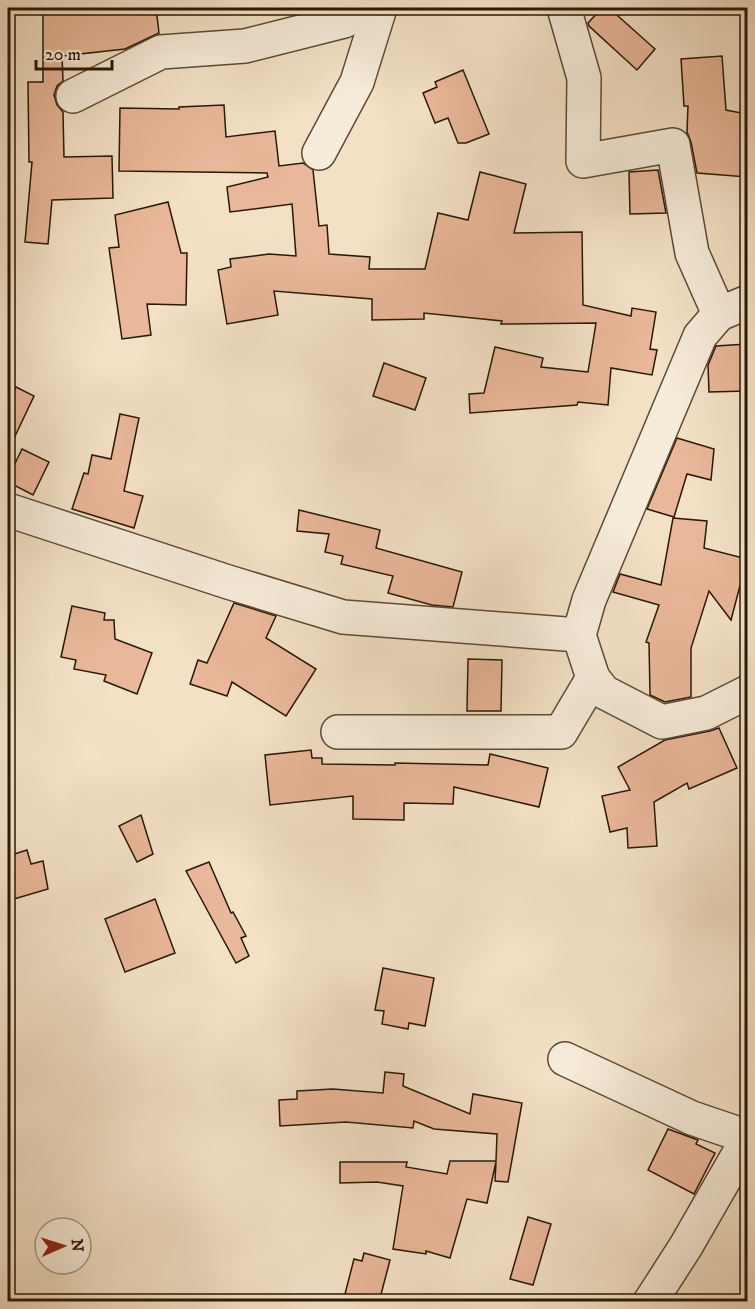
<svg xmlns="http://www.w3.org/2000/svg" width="755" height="1309" font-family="'IM FELL DW Pica',serif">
	<rect width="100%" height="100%" fill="#f3e1c6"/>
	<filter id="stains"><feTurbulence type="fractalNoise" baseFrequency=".00333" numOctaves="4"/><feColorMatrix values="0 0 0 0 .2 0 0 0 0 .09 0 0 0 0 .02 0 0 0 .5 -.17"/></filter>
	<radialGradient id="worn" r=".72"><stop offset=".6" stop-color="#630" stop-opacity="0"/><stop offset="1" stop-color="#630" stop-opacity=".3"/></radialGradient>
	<g fill="#e9b799" stroke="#291807" stroke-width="1.5">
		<polygon points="43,8 156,8 159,33 125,49 62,56 63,81 57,86 54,95 57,105 63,112 64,157 112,156 113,198 52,200 48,244 25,242 32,162 29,162 28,82 43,82"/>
		<polygon points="602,8 609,8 655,49 637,70 589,26 588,23"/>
		<polygon points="722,56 726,110 747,114 747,177 697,173 691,142 687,132 688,106 684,106 681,59"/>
		<polygon points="463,70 489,134 466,143 458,143 448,118 435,123 423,93 437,87 435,82"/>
		<polygon points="224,105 226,137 275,131 279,166 303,163 313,170 319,226 327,225 329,254 370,257 369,269 425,269 438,213 468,220 480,172 526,184 514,233 582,232 583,305 631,316 632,308 656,312 650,349 657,350 652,375 611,368 608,405 578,402 577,405 470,413 469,394 484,393 495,347 543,358 541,367 588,372 596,323 501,324 502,321 424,313 424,319 372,320 372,299 274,291 278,315 227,324 218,270 231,267 230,259 269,254 296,256 292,204 230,212 227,187 268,177 267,173 119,171 120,108 179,109 179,107"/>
		<polygon points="658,170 666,213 630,214 629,172"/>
		<polygon points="168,202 181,253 187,253 186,305 147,304 151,335 122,339 109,248 119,247 115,215"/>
		<polygon points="747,344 747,391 709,392 708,365 716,346"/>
		<polygon points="384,363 426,378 415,410 373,396"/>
		<polygon points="16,387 34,396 8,451 8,404"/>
		<polygon points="120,414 139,418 124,491 143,496 134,528 72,509 84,473 88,474 92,455 111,459"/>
		<polygon points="677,438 714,449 711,480 687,474 674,517 647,509"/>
		<polygon points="22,449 49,462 33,495 8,482 8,478"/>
		<polygon points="299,510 380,530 376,548 462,572 453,607 432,605 388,593 393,576 341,564 343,556 325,552 329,534 297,531"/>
		<polygon points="673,518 707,521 704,548 747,559 731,620 709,591 691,648 691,697 665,702 650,695 649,643 646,642 659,605 613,592 620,574 661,585"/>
		<polygon points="234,603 276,616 266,638 316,669 286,716 232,682 227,696 190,684 198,660 207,663"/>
		<polygon points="72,606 105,613 104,620 114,620 115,639 152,653 137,694 104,681 106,675 74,669 76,660 61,657"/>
		<polygon points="468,659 502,660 501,711 467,711"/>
		<polygon points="719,728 737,768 689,789 687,783 654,802 657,846 628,848 627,828 610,832 602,796 630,790 618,767 665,740 710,731"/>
		<polygon points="311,750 312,758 322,758 322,764 395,765 395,763 488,765 490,754 548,768 539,807 454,787 453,804 404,803 404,820 353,819 353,796 270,805 265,755"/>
		<polygon points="141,815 153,854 137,862 119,826"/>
		<polygon points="27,850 31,864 43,861 48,889 14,899 8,875 8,856"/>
		<polygon points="209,862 231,913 233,912 246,936 241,938 249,956 236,963 186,871"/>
		<polygon points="155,899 175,953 125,972 105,919"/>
		<polygon points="383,968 434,978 425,1026 409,1023 408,1029 382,1024 384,1011 375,1010"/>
		<polygon points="385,1072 404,1074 403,1086 470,1114 473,1094 522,1103 508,1182 495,1181 496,1162 487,1203 467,1199 450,1258 426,1251 426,1254 393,1249 403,1186 377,1182 340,1183 340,1162 407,1162 406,1167 447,1174 450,1161 496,1161 497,1134 434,1129 414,1121 413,1128 346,1122 280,1126 279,1100 297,1099 297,1091 333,1089 383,1093"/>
		<polygon points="668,1129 698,1140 696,1144 715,1153 694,1194 648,1170"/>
		<polygon points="528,1217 551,1224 533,1285 510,1279"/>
		<polygon points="364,1253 390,1260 379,1302 345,1294 354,1259 362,1261"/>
	</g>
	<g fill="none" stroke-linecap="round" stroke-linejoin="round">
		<defs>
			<g id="minor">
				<polyline points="564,8 584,78 583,161 673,145 692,253 719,314"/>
				<polyline points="73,96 161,52 245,46 344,21 369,8"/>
				<polyline points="319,153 357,82 380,8"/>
				<polyline points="8,510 228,582 343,617 579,635"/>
				<polyline points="593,678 604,692 662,722 706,713 748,692"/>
				<polyline points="338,732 561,732 593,678 579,635 589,600 700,336 719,314 748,302"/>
				<polyline points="565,1059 692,1118 748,1137"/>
				<polyline points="650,1302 686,1246 748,1138"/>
			</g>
		</defs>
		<use href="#minor" stroke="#5c4a37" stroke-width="36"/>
		<use href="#minor" stroke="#f7ecda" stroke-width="33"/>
	</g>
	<rect width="755" height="1309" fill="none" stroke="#f3e1c6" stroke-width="30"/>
	<rect x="9" y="9" width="737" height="1291" fill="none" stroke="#291807" stroke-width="3"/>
	<rect x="15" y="15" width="725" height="1279" fill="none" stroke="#291807" stroke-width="1.5"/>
	<g transform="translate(63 1246) rotate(87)"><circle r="28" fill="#f7ecda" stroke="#a59786" stroke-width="1.5"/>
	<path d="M0-4.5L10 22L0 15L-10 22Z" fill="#8f2418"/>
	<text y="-9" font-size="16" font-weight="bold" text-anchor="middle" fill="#291807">N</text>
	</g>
	<path d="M36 60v9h76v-9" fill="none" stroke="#291807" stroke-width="3"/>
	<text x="45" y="60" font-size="18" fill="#291807" stroke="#f7ecda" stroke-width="4.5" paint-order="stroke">20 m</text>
	<rect width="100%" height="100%" filter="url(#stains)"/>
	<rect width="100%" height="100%" fill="url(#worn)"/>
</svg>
